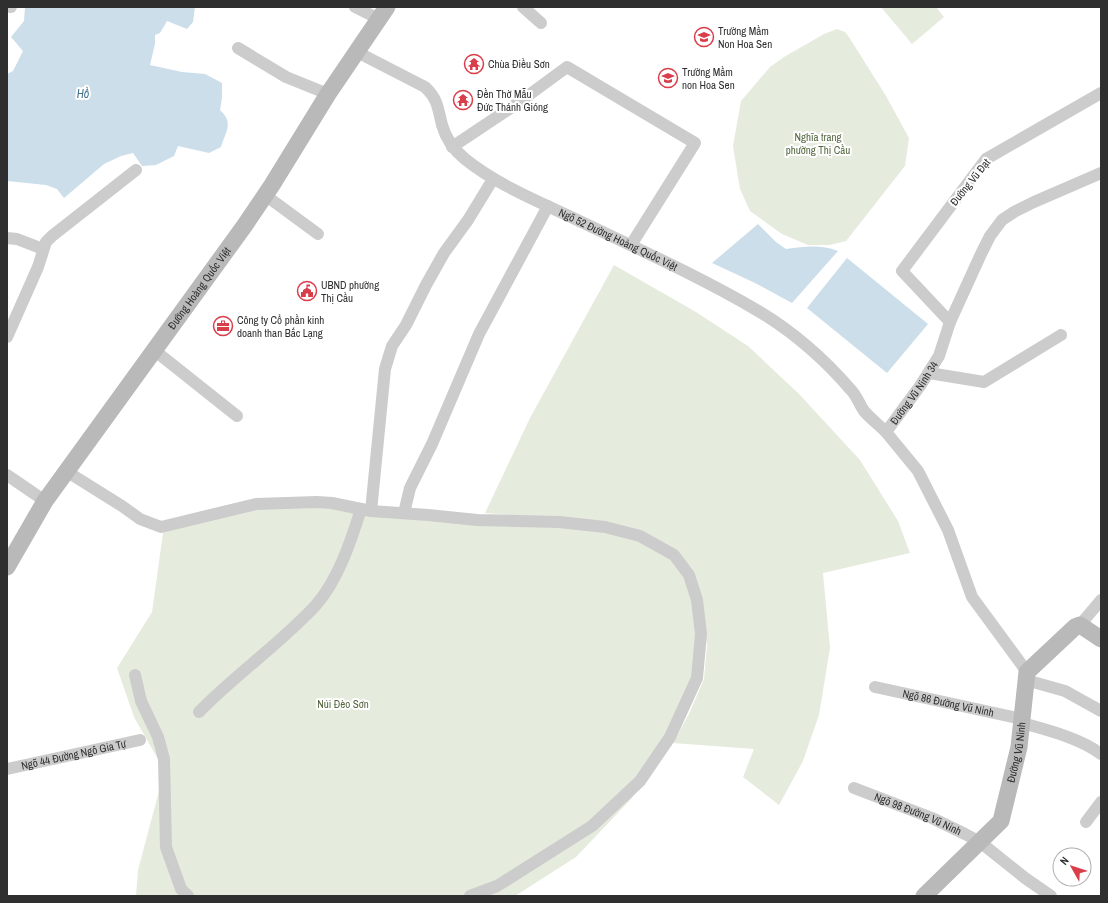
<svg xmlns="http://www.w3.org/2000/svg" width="1108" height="903" font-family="'Archivo Narrow',sans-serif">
	<rect width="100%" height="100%" fill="#fff"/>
	<g fill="#e5ebdd">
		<polygon points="881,7 936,7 944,17 912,44"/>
		<polygon points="837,29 845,32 849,37 886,96 909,138 905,166 846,241 830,245 808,245 782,234 750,211 740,189 733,146 741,101 770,67 784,57 824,34"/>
		<polygon points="614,265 696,312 748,346 799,394 860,460 898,521 910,553 823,573 830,648 819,715 803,761 779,805 743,777 754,749 673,743 689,714 704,679 707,645 700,596 676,555 594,522 485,513 530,418"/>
		<polygon points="299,506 575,527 626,535 673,559 695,584 704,642 672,740 632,798 576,857 515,896 136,896 138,870 159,791 159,761 134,717 117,668 152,612 164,526 246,509"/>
	</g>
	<g fill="#cbdee9">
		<path d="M25 7H195L193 22 187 29 167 21 160 33 155 35V44L150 65 182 72 205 74 222 83V98L220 110C234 123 226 131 221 147L209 153 178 146 174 156 156 165 142 166 133 153 121 156 104 164 64 198 57 189 46 185 7 181V74L13 71 23 51 11 37 24 21Z"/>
		<path d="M758 224 776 242 786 249C805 247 819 244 838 251L792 303 755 283 712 263Z"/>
		<polygon points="847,258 928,324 887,373 807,308"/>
	</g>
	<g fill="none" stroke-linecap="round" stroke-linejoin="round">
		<g stroke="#ccc" stroke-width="12">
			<polyline points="10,7 11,7"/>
			<polyline points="355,7 379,19"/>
			<polyline points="523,7 541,23"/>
			<polyline points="238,48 286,77 328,94"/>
			<path id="s1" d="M357 52 425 87C438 99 438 109 442 125 446 139 454 150 465 159 496 184 535 200 571 217 634 247 699 276 760 312 793 332 826 361 851 390 857 396 859 404 864 411 870 418 879 425 886 432"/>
			<polyline points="452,147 518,103 567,67 695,143 631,245"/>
			<polyline points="265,195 318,234"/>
			<polyline points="7,238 17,239 43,249"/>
			<polyline points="950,322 902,271 986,159 1101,93"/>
			<polyline points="7,337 38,267 46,242 52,236 136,170"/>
			<polyline points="154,350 237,416"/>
			<polyline points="929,373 984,382 1061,335"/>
			<polyline points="66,471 122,506 140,519 161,527 256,504 317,502 332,503 371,511 428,515 477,520 559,522 605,527 640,536 674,555 689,575 697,600 701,634 697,678 670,737 640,781 592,826 497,886 470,896"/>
			<polyline points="7,475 45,501"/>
			<polyline points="371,511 385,369 392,346 406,325 426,285 444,253 468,220 493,179"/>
			<polyline points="404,513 410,488 432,444 479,334 548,206"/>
			<polyline points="1080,625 1101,600"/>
			<path id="s2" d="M1027 672 972 597 948 530 918 471 886 432 920 386 939 356 950 322 981 254 990 236 1002 220 1014 212 1034 202 1101 173"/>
			<polyline points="135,675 141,701 158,737 164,759 166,847 181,889 188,896"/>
			<polyline points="1026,680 1065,691 1101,711"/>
			<path id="s3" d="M875 687 1022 719"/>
			<path d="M199 712C236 674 280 644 316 605 338 580 351 541 361 509"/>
			<path d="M1022 723C1047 730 1080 738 1101 754"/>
			<path id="s4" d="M7 769 140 740"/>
			<path id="s5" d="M854 788 932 818 965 834 980 842 1025 878 1051 896"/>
			<polyline points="1086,822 1101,802"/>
		</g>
		<g stroke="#b9b9b9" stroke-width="17">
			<path id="s6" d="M7 567 45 501 245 225 272 185 328 94 387 7"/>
			<path id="s7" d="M924 896 1001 821 1019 747 1027 672 1075 627 1080 625 1101 639"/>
		</g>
	</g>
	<defs>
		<symbol id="school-ring" viewBox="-11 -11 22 22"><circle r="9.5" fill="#fff" stroke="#d93e4b" stroke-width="1.5"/><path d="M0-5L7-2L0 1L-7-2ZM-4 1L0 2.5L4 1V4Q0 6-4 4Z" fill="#d93e4b"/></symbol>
		<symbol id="temple-ring" viewBox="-11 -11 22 22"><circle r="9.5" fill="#fff" stroke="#d93e4b" stroke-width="1.5"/><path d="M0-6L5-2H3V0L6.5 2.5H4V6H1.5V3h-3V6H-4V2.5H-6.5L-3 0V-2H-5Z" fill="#d93e4b"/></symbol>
		<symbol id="civic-ring" viewBox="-11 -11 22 22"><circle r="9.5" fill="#fff" stroke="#d93e4b" stroke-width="1.5"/><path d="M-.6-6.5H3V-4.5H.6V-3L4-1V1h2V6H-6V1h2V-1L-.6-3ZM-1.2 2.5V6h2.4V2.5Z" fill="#d93e4b"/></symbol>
		<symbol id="office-ring" viewBox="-11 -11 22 22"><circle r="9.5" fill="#fff" stroke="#d93e4b" stroke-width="1.5"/><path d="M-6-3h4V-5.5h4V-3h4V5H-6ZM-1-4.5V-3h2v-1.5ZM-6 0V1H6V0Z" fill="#d93e4b"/></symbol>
	</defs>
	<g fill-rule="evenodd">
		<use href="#school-ring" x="693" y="26" width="22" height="22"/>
		<use href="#temple-ring" x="463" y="53" width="22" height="22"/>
		<use href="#school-ring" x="657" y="67" width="22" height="22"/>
		<use href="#temple-ring" x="452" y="89" width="22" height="22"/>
		<use href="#civic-ring" x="296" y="280" width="22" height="22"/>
		<use href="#office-ring" x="212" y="315" width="22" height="22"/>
	</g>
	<g text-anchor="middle" stroke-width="4" stroke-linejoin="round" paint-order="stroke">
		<g font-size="11" fill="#2f2f2f" stroke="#fff" text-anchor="start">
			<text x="718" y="35">Trường Mầm<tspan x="718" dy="13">Non Hoa Sen</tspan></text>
			<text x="488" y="68">Chùa Điều Sơn</text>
			<text x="682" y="76">Trường Mầm<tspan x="682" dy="13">non Hoa Sen</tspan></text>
			<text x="477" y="98">Đền Thờ Mẫu<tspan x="477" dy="13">Đức Thánh Gióng</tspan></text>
			<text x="321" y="289">UBND phường<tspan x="321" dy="13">Thị Cầu</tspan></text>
			<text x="237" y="324">Công ty Cổ phần kinh<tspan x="237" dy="13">doanh than Bắc Lạng</tspan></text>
		</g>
		<g font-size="11" fill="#52673f" stroke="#fff">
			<text x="818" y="141">Nghĩa trang<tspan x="818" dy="13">phường Thị Cầu</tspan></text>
			<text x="343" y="708">Núi Đèo Sơn</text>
		</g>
		<g font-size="11" fill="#2f2f2f" stroke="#fff">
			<text transform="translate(970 182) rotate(-51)" y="4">Đường Vũ Đạt</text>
			<text dy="4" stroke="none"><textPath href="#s1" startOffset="334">Ngõ 52 Đường Hoàng Quốc Việt</textPath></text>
			<text dy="4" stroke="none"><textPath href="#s6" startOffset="339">Đường Hoàng Quốc Việt</textPath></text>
			<text dy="4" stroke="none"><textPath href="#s2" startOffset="329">Đường Vũ Ninh 34</textPath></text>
			<text dy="4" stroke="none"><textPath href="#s3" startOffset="75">Ngõ 86 Đường Vũ Ninh</textPath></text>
			<text dy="4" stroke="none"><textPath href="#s7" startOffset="178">Đường Vũ Ninh</textPath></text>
			<text dy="4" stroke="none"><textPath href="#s4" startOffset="68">Ngõ 44 Đường Ngô Gia Tự</textPath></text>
			<text dy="4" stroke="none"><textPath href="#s5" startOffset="69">Ngõ 98 Đường Vũ Ninh</textPath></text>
		</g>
		<g font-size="12" font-style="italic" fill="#42708b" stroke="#fff">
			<text x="83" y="98">Hồ</text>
		</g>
	</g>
	<rect width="1108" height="903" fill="none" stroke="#2f2f2f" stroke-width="16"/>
	<g transform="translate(1072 867) rotate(309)"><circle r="19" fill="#ffffff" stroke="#acacac"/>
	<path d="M0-3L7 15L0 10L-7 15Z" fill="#d93e4b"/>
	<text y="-6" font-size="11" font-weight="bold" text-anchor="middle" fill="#2f2f2f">N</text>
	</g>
</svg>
